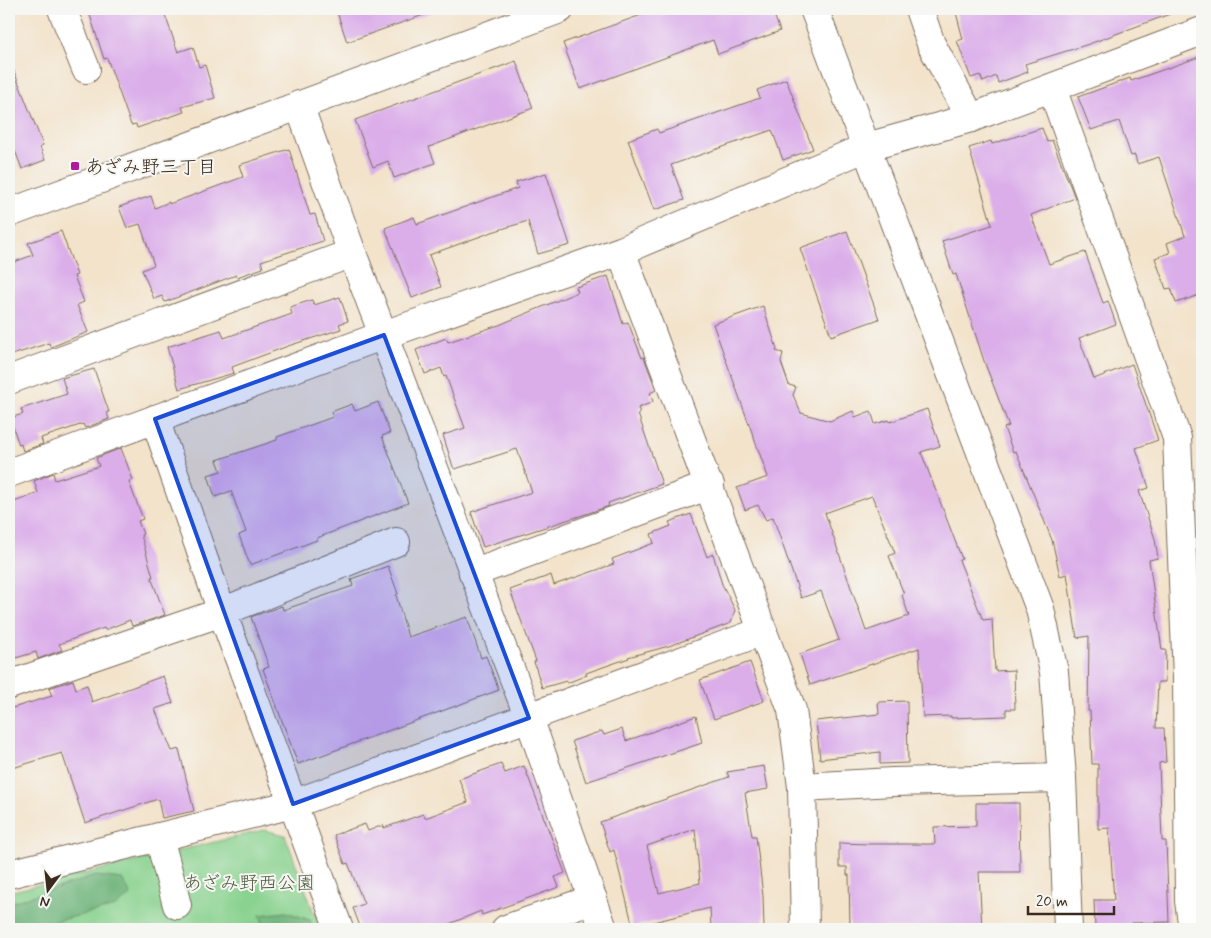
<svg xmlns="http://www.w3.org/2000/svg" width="1211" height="938" font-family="Mynerve,'Klee One',sans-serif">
	<rect width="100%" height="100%" fill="#f6f6f2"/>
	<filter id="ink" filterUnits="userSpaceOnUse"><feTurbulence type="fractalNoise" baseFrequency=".02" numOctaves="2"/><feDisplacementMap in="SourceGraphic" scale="10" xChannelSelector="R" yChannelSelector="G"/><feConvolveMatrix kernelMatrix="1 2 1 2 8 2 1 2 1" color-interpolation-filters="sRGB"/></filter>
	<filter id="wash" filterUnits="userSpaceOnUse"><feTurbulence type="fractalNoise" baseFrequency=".0096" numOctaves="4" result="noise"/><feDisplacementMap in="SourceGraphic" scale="20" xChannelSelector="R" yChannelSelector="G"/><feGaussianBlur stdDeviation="1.12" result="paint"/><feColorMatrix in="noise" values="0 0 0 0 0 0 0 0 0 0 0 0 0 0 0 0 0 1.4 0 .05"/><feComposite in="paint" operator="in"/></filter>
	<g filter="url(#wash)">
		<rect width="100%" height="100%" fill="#f3e3cb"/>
		<polygon fill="#89d28f" stroke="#627e56" points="264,830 285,835 320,929 9,929 9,892"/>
		<g fill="#6eb47a" stroke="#546f4c">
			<polygon points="96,876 122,879 131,895 115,907 22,929 9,929 9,903"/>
			<polygon points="286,912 310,920 313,929 274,929 263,923 260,915"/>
		</g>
		<g id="blocks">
			<g fill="#dbaeea" fill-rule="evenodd">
				<polygon points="88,9 163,9 178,52 193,47 199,67 205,65 215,98 182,107 184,112 137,128 136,124 131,125 107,58 104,59"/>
				<polygon points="336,9 432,9 432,12 347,42"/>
				<polygon points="658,9 772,9 780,31 718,54 713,40 580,89 563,43"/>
				<polygon points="955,9 1177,9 1178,11 1089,44 1025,64 1028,72 998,83 996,76 983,82 980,75 971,78 957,41 963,39"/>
				<polygon points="1202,56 1202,294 1176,303 1171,288 1166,289 1155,258 1170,253 1167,243 1185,236 1159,157 1137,164 1135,155 1131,156 1119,121 1091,130 1078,97 1130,78 1131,81"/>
				<polygon points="9,61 10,61 43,145 40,147 45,160 22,169 9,135"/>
				<polygon points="516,61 533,108 429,147 435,163 394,178 388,161 373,167 355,120"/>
				<polygon points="786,79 813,149 783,160 772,130 671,165 684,200 654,210 628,140 657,129 659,133 760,98 757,90"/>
				<polygon points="1042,128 1047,142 1052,140 1075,198 1031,215 1049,264 1085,252 1103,303 1108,301 1116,324 1079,338 1094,379 1132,364 1158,440 1136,448 1149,488 1139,491 1155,539 1158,558 1149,560 1162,650 1166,650 1165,682 1158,682 1156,728 1164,728 1166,762 1159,763 1162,841 1166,841 1169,922 1132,923 1132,929 1095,928 1094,900 1114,900 1109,828 1098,829 1098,764 1092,764 1090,711 1088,711 1089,636 1077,638 1067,574 1060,576 1052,540 1016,451 1013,452 1004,428 1009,426 984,361 956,274 953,275 942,241 992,225 969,148 991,141 992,144"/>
				<polygon points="289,149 310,215 315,214 323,241 261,261 263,268 237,277 236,275 165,302 162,296 154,299 142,270 154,265 140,224 127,228 119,207 151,196 155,208 169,202 169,204 243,177 239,165"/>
				<polygon points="546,173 570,245 538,254 528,221 492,232 429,255 441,287 412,298 385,228 414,217 417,224 518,188 516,182"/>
				<polygon points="61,231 77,275 74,276 84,302 77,305 88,332 51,347 49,343 9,356 9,264 33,255 28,243"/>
				<polygon points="847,231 879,319 831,336 800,248"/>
				<polygon points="608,276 623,324 628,322 642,358 644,357 656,390 650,393 653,402 638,408 640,413 638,414 662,484 608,503 609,506 586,514 483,547 471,512 532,492 517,449 455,469 453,467 443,435 465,428 446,376 444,377 441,368 425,374 416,350 446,338 448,342 499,325 578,292 576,287"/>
				<polygon points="340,297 348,321 339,324 341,329 288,346 232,367 234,373 179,389 167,347 221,330 224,338 292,314 290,307 312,300 314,305"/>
				<path d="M763 306 777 349 776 351 783 353 781 362 789 385 796 387 793 395 801 413 830 421 853 411 855 417 871 411 875 424 889 420 890 422 927 409 940 446 921 452 962 559 959 560 983 620 992 619 995 671 1014 670 1015 709H1006V716L951 718V716L923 717 919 648 810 685 800 654 839 640 821 591 801 598 773 517 766 520 758 505 745 510 737 488 768 477 713 324ZM872 496 895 553 889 556 904 594 902 595 909 616 866 631 825 513Z"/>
				<polygon points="94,369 109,412 107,412 109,419 85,428 83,424 41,438 43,444 23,451 21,444 19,445 10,418 23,414 21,409 67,394 62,378"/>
				<polygon points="378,402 390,433 382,436 408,503 317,538 317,540 250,565 239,535 246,532 231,491 215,497 208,475 221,471 217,460 277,440 277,437 333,417 331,412 352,404 355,411"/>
				<polygon points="121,448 133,480 129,482 143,519 138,521 143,534 141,535 153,577 151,577 165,615 132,626 130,620 105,630 104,628 59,644 62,650 38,659 36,652 9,660 9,504 38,493 34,481 53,473 55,480 99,466 96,458"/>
				<polygon points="691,514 707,557 713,554 722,584 735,610 731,623 669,646 628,657 629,658 586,673 587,675 567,683 566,681 542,688 534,662 536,661 510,590 551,575 554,585 614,564 612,559 654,543 651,534 671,526 669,522"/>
				<polygon points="388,566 398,594 396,595 408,637 467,617 481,658 486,656 499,690 298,764 263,669 269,667 251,617 282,606 283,610 353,586 351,579"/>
				<polygon points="750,662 764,701 714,719 700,680"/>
				<polygon points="163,676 173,703 155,709 172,751 179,749 194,811 162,818 158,799 85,823 62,753 9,769 9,709 52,696 49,688 73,680 76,689 87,685 92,702"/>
				<polygon points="907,701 908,763 880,764 880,752 820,759 816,721 879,714 878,702"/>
				<polygon points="696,716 702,743 586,782 572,741 602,731 604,735 622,729 626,741"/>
				<polygon points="501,764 505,773 524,766 565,873 555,877 559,887 482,915 481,911 437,929 361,929 353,908 364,904 348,863 345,864 334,835 365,824 368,831 383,825 384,828 423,814 425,818 468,802 459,779"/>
				<path d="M764 766 768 789 745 793 752 836H756L763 896 764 928 711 929 710 908 633 927 614 850 610 852 600 822 729 777 727 772ZM695 829 700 883 659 893 647 846Z"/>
				<polygon points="976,803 1019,803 1020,872 979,872 982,929 850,929 849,875 847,875 847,867 839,867 839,843 870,844 935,844 934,827 976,826"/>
			</g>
		</g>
	</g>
	<g filter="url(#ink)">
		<use href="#blocks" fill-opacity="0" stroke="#7b6b5b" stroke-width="1"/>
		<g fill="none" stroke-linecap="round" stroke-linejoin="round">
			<defs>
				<g id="minor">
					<polyline points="62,9 86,69"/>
					<polyline points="814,9 1040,609 1054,672 1062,778 1068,929"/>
					<polyline points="919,9 931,44 971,118"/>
					<polyline points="1052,88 1177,438 1187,677 1189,901 1193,929"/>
					<polyline points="299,105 352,253 529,718 603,929"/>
					<polyline points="9,213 560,9"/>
					<polyline points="621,251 792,710 802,787 805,929"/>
					<polyline points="9,380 352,253"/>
					<polyline points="155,419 222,612 339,929"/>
					<polyline points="9,473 384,335 621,251 867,147 971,118 1202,31"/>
					<polyline points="473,573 710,485"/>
					<polyline points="9,685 222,612 396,542"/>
					<polyline points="802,787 893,782 1062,778"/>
					<polyline points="159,837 177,905"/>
					<polyline points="9,874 293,804 763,631"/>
					<polyline points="506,929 593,899"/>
				</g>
			</defs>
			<use href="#minor" stroke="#7b6b5b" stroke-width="30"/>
			<use href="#minor" stroke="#fff" stroke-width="28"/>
		</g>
	</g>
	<path fill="#1d4ed8" fill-opacity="0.2" stroke="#1d4ed8" stroke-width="4" stroke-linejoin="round" d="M384 335 529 718 293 804 155 419Z"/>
	<rect fill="#b5179e" stroke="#f6f6f2" stroke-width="2" x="70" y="161" width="10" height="10" rx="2.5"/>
	<g text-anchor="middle" stroke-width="4" stroke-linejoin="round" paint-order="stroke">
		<g font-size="19" fill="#3b2a1e" stroke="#f6f6f2" text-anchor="start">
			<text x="85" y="173">あざみ野三丁目</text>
		</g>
		<g font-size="19" fill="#525c40" stroke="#f6f6f2">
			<text x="249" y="889">あざみ野西公園</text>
		</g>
	</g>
	<rect width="1211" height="938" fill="none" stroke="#f6f6f2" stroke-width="30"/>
	<g transform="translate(48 890) rotate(195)" stroke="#f6f6f2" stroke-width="4" paint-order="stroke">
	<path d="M0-4L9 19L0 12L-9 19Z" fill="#3b2a1e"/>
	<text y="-8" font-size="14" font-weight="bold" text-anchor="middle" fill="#3b2a1e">N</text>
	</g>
	<path d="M1028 906v8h86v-8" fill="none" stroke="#3b2a1e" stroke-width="2.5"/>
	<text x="1036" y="906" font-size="15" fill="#3b2a1e" stroke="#f6f6f2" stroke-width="4" paint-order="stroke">20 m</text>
</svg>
